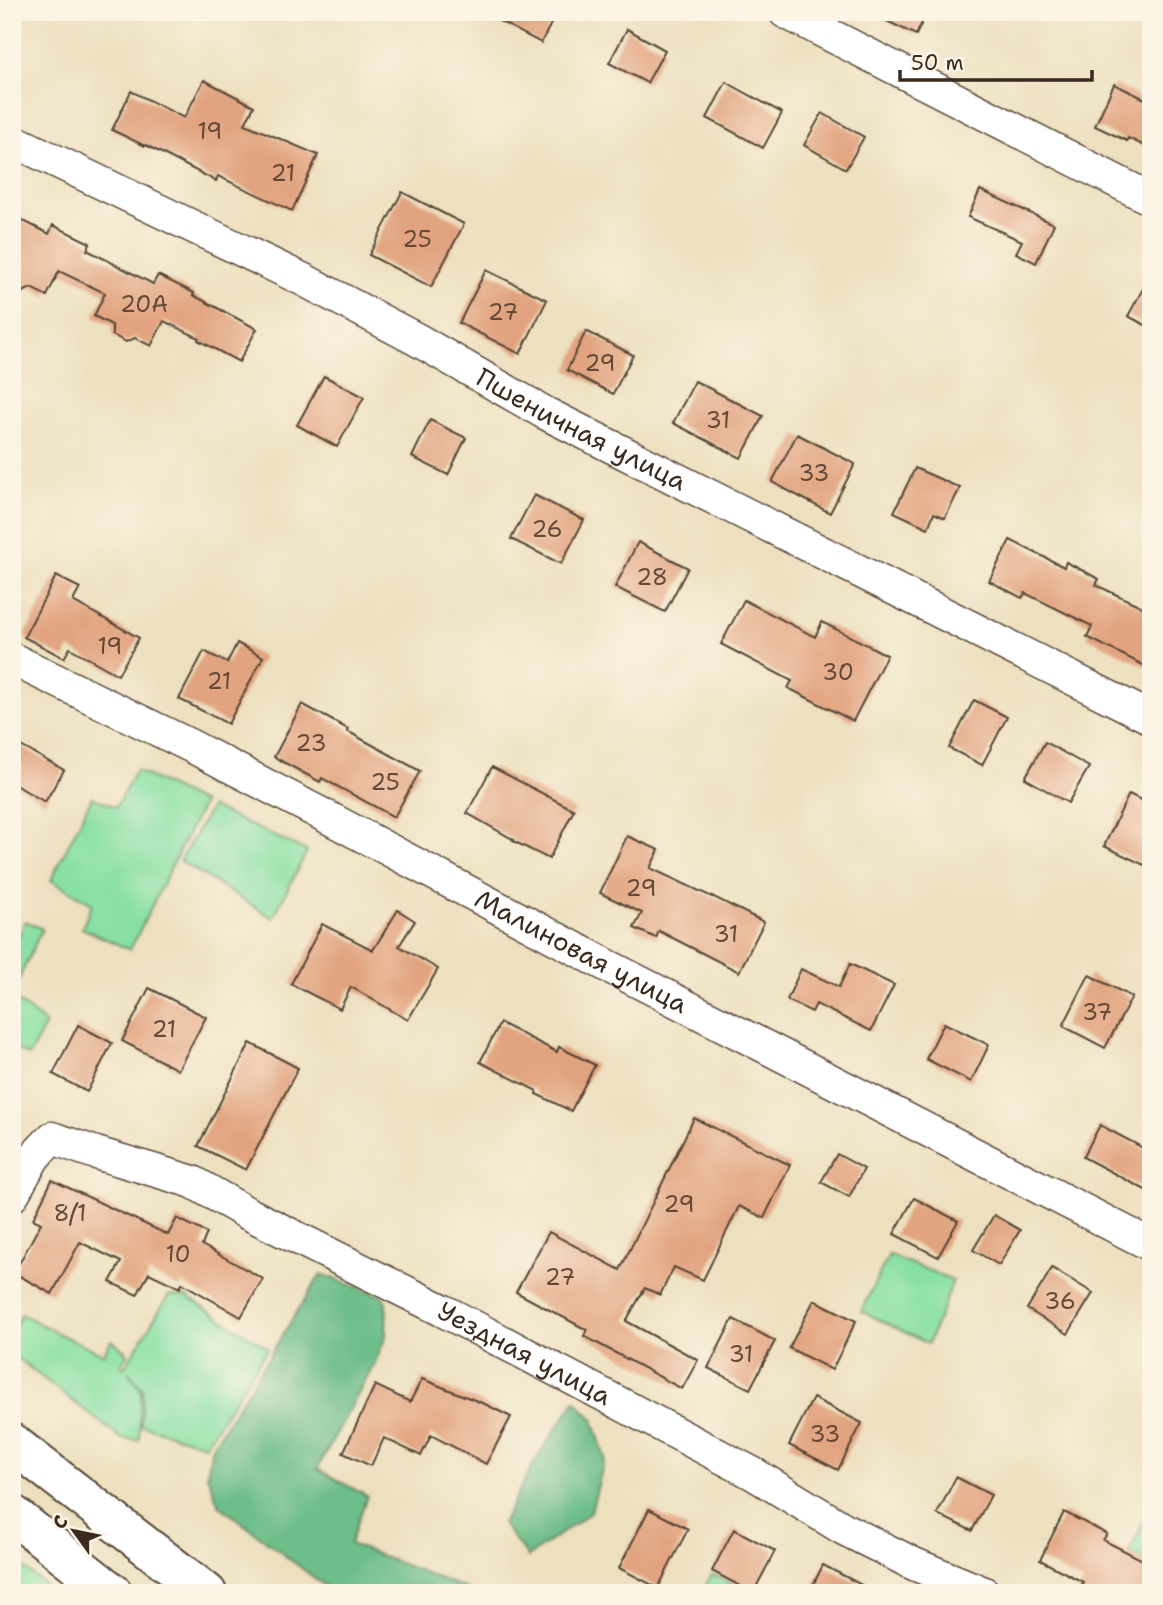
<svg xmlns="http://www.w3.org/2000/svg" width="1163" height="1605" font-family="'Shantell Sans',sans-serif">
	<rect width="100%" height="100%" fill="#fcf5e5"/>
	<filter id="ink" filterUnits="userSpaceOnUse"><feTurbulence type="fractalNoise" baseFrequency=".0143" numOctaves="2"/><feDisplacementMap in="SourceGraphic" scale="14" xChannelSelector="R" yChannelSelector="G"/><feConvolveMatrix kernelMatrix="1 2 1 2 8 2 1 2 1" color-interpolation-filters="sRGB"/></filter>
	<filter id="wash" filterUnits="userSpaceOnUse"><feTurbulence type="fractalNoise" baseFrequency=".00686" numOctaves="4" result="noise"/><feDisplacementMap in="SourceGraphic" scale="28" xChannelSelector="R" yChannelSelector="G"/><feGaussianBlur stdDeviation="1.57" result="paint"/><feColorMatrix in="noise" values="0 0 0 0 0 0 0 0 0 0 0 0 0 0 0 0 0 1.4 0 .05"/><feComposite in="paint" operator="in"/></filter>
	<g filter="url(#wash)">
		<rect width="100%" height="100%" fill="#ede0bf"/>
		<g fill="#88e0a4" stroke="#628561" stroke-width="2">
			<polygon points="136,770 203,803 130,950 82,928 92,904 51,880 92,797 116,807"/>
			<polygon points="211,807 307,851 273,918 180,861"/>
			<polygon points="26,921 42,929 12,994 12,949"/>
			<polygon points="12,997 46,1024 29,1056 12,1047"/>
			<polygon points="889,1255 953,1280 944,1305 928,1344 861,1311"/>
			<polygon points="169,1295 187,1297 268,1348 205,1445 141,1425 143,1389 128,1372 141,1390 139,1440 122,1439 12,1354 12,1331 22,1314 55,1332 103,1354 112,1340 128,1354 121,1364 124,1368"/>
			<polygon points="1151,1507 1151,1563 1129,1552"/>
			<polygon points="12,1559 56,1593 12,1593"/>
			<polygon points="712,1574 749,1593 702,1593"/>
		</g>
		<g fill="#6ebe8a" stroke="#547454" stroke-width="2">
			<polygon points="321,1274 382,1296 387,1304 386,1336 375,1363 317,1469 367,1496 350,1544 477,1593 334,1593 219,1505 207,1475 212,1447"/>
			<polygon points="575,1401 593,1419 605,1458 591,1512 528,1557 502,1524 535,1461"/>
		</g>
		<g id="blocks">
			<g fill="#e2a480">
				<polygon points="482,12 557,12 541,43"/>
				<polygon points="868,12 927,12 916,35"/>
				<polygon points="627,29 665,50 647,83 609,63"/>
				<polygon points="204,80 254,106 245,124 318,155 292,211 218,176 216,181 146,145 145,146 112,130 131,91 184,118"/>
				<polygon points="726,82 782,113 763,148 707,118"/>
				<polygon points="1114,84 1151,102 1151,149 1128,138 1127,141 1095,126"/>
				<polygon points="822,113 864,137 846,169 804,145"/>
				<polygon points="980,190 1054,224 1036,263 1016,253 1022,241 968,217"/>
				<polygon points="402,192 464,224 431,287 369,255"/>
				<polygon points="12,215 49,234 53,225 90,243 87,250 153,284 158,275 194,293 193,295 257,329 239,362 198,340 199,338 164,321 151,346 135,338 126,342 112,335 112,325 94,316 105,293 59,271 47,296 31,288 12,297"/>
				<polygon points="486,270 547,300 520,354 459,323"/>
				<polygon points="1151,274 1151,328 1128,316"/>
				<polygon points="586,331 633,355 613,394 567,370"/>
				<polygon points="324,376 364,397 337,447 297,425"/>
				<polygon points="695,381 763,416 741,458 673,423"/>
				<polygon points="430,420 466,438 448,475 412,457"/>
				<polygon points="797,434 855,464 830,513 772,482"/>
				<polygon points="915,468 960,488 945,518 934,513 928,528 894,512"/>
				<polygon points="534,495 584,520 561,564 511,539"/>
				<polygon points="1010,540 1064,567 1066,562 1099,579 1096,585 1151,611 1151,669 1087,637 1092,626 1025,593 1022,598 989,581"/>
				<polygon points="638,542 688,568 665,612 615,587"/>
				<polygon points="56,576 80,588 73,601 139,638 118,675 70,648 64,658 24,637"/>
				<polygon points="744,600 815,637 822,622 887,655 853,721 788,688 792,681 721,644"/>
				<polygon points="237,643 263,657 228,724 179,699 204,651 227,663"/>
				<polygon points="974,700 1007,717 982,765 949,748"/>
				<polygon points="302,704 348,729 347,731 420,771 394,817 322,778 320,782 274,757"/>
				<polygon points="12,741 64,770 45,802 12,783"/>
				<polygon points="1045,742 1089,767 1068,803 1025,778"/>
				<polygon points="492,767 574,810 549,859 513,841 514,840 467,813"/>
				<polygon points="1129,794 1151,805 1151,852 1144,865 1104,846"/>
				<polygon points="627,836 659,850 650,868 712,897 712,896 764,922 739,972 659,931 656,938 634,928 642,913 600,893"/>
				<polygon points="398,910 415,921 399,946 438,969 408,1020 351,987 340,1009 291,984 322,924 373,950"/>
				<polygon points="850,964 894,985 871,1031 816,1004 812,1012 787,1000 801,969 839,987"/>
				<polygon points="1089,975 1132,997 1105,1048 1063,1026"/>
				<polygon points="149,988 206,1017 178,1070 122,1041"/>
				<polygon points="500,1023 557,1052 559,1047 595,1065 571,1111 536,1094 537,1091 480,1062"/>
				<polygon points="944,1023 989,1045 971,1082 926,1059"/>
				<polygon points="78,1025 112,1043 87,1092 53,1074"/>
				<polygon points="250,1043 298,1068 246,1170 198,1146"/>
				<polygon points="694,1118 790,1165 764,1218 739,1206 703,1280 674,1267 660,1295 645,1288 626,1321 698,1360 682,1389 584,1336 587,1330 516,1292 549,1232 620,1270"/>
				<polygon points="1100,1125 1151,1152 1151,1193 1083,1157"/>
				<polygon points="837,1154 864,1169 849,1197 821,1182"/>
				<polygon points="52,1180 168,1235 177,1218 207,1233 202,1245 263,1279 241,1317 182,1283 180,1288 149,1273 137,1295 110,1282 121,1262 80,1242 52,1294 14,1273 41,1223 33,1219"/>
				<polygon points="914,1198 958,1221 938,1257 894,1234"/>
				<polygon points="994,1215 1020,1230 999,1265 973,1250"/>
				<polygon points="1052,1268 1093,1293 1068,1334 1027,1309"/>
				<polygon points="814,1300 856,1321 832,1370 789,1348"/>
				<polygon points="733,1319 775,1341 750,1389 708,1368"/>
				<polygon points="422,1379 487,1405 511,1417 486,1464 431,1435 421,1456 384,1438 371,1466 343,1453 375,1385 410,1402"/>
				<polygon points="813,1398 862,1423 838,1470 789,1445"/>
				<polygon points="956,1477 991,1495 972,1531 937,1514"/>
				<polygon points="649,1509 688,1529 658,1588 619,1568"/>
				<polygon points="1064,1512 1107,1534 1103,1540 1151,1564 1151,1593 1078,1593 1083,1582 1040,1560"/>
				<polygon points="734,1529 775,1551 753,1593 712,1571"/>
				<polygon points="823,1565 877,1593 809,1593"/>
			</g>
		</g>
	</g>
	<g filter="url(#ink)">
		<use href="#blocks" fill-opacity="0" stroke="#564536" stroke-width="2"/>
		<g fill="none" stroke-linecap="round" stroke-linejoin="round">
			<defs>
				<g id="minor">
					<polyline points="785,12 1151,199"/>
					<path id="s1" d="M12 140 304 280 416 339 545 413 1151 718"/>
					<path id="s2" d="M12 659 191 746 331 819 608 966 1151 1245"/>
					<path id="s3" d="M12 1196 34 1157 52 1138 96 1153 193 1182 247 1213 442 1310 754 1474 844 1529 914 1564 984 1593"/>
				</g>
				<g id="trunk">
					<polyline points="12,1443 207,1593"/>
					<polyline points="12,1514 113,1593"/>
				</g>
			</defs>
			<use href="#minor" stroke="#564536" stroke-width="35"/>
			<use href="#trunk" stroke="#564536" stroke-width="42"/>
			<use href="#minor" stroke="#fff" stroke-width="32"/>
			<use href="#trunk" stroke="#fff" stroke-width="38"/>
		</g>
	</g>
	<g text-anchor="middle" stroke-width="6" stroke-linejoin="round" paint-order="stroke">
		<g font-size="23" fill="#654836">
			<text x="210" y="139">19</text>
			<text x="283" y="181">21</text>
			<text x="417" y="247">25</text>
			<text x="144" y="312">20А</text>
			<text x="503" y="320">27</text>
			<text x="600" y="371">29</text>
			<text x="718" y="428">31</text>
			<text x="814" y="481">33</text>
			<text x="547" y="537">26</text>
			<text x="652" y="585">28</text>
			<text x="110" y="654">19</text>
			<text x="838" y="680">30</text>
			<text x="219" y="689">21</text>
			<text x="311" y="751">23</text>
			<text x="385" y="790">25</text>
			<text x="641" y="896">29</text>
			<text x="726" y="942">31</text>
			<text x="1097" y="1020">37</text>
			<text x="164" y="1037">21</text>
			<text x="679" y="1212">29</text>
			<text x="70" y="1221">8/1</text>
			<text x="178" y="1262">10</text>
			<text x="560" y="1285">27</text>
			<text x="1060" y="1309">36</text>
			<text x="741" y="1362">31</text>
			<text x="825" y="1442">33</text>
		</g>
		<g font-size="26" fill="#3b2a1e" stroke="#fcf5e5">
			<text dy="9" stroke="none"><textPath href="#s1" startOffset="639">Пшеничная улица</textPath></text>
			<text dy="9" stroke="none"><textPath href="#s2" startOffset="640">Малиновая улица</textPath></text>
			<text dy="9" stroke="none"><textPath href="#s3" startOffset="592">Уездная улица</textPath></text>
		</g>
	</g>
	<rect width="1163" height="1605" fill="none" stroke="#fcf5e5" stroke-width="42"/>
	<g transform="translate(74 1531) rotate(303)" stroke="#fcf5e5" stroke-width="5" paint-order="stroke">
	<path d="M0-5L12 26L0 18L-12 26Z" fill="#3b2a1e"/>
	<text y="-10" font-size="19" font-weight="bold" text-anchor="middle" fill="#3b2a1e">С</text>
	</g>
	<path d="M900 70v10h192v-10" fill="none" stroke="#3b2a1e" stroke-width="3.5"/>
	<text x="911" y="70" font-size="21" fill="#3b2a1e" stroke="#fcf5e5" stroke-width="5" paint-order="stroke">50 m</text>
</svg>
